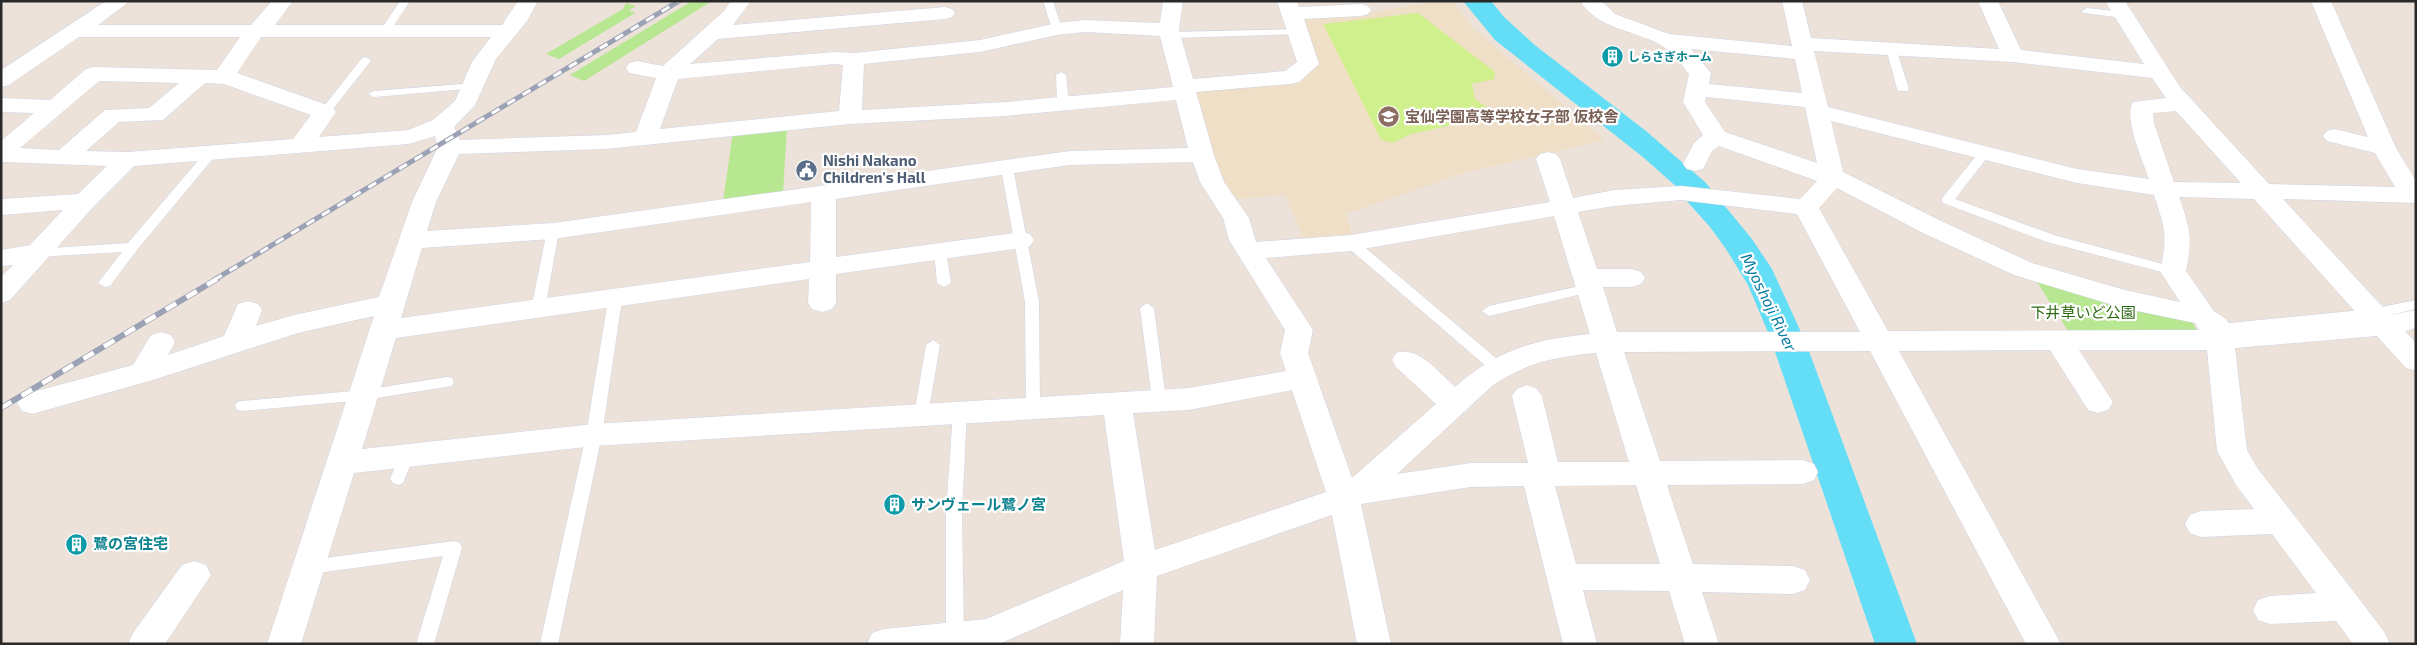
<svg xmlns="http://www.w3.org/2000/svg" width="2417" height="645" font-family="'Exo 2','Noto Sans JP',sans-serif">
	<rect width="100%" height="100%" fill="#ece2d9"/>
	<polygon fill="#f0dfc7" points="1423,1 1453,1 1472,27 1605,140 1464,173 1346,214 1352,234 1303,238 1285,195 1236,199 1219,180 1192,93 1196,90 1297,80 1302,20 1305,17 1363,14 1425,3"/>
	<g fill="#b7e791">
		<polygon points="692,1 712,1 584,81 570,75"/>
		<polygon points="626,3 636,6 629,10 635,13 559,59 546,54 623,9"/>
		<polygon points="787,127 783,193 723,201 733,132"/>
		<polygon points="2034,277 2190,318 2198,333 2070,334"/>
	</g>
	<polygon fill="#cff08c" points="1418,13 1495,72 1494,79 1472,84 1475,99 1490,110 1488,117 1411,134 1393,143 1381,140 1323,24"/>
	<polygon fill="#64def7" points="1463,1 1491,1 1504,17 1536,46 1646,131 1705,182 1752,239 1772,269 1806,343 1917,644 1875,644 1770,337 1748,285 1726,249 1710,227 1684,198 1679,189 1644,158 1495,40"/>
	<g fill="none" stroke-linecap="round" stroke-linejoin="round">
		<defs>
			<g id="service">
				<polygon points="400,1 410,1 389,33 381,33 380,31"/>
				<polygon points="1043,1 1053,1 1062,29 1061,31 1057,32 1052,29"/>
				<polygon points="2087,8 2124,12 2129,15 2124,18 2083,13 2082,11"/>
				<polygon points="1299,29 1303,30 1303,34 1171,38 1166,35 1171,32"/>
				<polygon points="1891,45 1896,48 1909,89 1907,91 1899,91 1897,89 1886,48"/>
				<polygon points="366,57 371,60 370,62 329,114 321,114 321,110 362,58"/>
				<polygon points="1061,72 1066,75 1069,103 1063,106 1057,103 1056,75"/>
				<polygon points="474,83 478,84 478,88 374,97 368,94 374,91"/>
				<polygon points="212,148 216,149 218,152 216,155 137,250 110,286 105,287 98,283 122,252 36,257 30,253 36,249 128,243 208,149"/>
				<polygon points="1984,150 1990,154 1955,199 2057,236 2178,268 2180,271 2173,275 2047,242 1943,203 1941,200 1943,197 1980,151"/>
				<polygon points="1007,164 1013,168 1039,302 1040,408 1038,412 1028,412 1026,408 1025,302 1001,168"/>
				<polygon points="553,227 559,231 545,309 538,314 531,309 547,231"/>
				<polygon points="1351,239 1356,240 1503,364 1505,368 1503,372 1493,372 1346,246 1345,243"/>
				<polygon points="940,247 946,251 951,283 944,287 937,283 934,251"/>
				<polygon points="1589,284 1594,285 1596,288 1594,291 1489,316 1482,311 1489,306"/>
				<polygon points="615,295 622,300 602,435 558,644 540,644 586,435 608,300"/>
				<path d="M2416 300V309L2372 319 2226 333 2221 331 2213 321 2202 319 2200 316C2209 305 2223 315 2229 323L2372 309Z"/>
				<polygon points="1147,303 1154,308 1166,400 1164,404 1154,404 1152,400 1140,308"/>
				<polygon points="933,340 940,345 928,415 926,419 916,419 914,415 926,345"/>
				<polygon points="447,377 452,378 454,382 452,386 364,400 242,411 237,410 235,406 237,402 242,401 364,390"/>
				<polygon points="960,407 965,408 967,412 962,513 964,635 961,640 955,642 949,640 946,635 946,513 953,412 955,408"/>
				<polygon points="406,450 411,452 414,456 403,483 398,485 393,483 390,479 401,452"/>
				<polygon points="454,541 460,543 462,548 434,644 416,644 443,556 310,574 304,572 302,567 304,562 310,560"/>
			</g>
			<g id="minor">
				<path d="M106 1H130L98 25H251L272 1H293L275 25H502L518 1H538L527 21 496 59 475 105 454 127 460 140 606 135 636 132 656 78 629 73 626 68 629 63 637 61 663 66 724 11 731 1H751L733 25 945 7 952 9 955 13 952 17 945 19 718 39 690 64 835 52 854 53 980 40 1057 23 1085 20 1160 23 1163 1H1183L1179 30 1193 79 1285 71 1297 62 1277 1H1297L1299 7 1361 4 1368 6 1371 10 1368 14 1361 16 1304 19 1319 64 1299 82 1291 84 1196 92 1214 155 1224 182 1249 218 1256 242 1351 235 1550 202 1536 159 1540 154 1548 152 1556 154 1560 159 1573 198 1614 190 1681 186 1800 199 1817 181 1719 146 1712 151 1703 169 1695 171 1687 169 1683 164 1694 143 1703 135 1683 102 1689 74C1683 67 1678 58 1671 52 1643 29 1602 34 1580 1H1602L1615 14 1669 34 1792 46 1782 1H1802L1811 38 1999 49 1978 1H1998L2021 50 2144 64 2105 1H2125L2180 87 2269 184 2395 187 2375 153 2327 141 2323 136 2327 131 2335 129 2368 137 2311 1H2331L2396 148 2416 181V203L2283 199 2390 315 2416 310V328L2405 331 2416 343V371L2406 368 2377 336 2235 348 2247 450 2258 469 2357 596 2385 633 2390 644H2353L2336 621 2270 624 2258 620 2253 610 2258 600 2270 596 2316 593 2272 534 2201 537 2190 533 2185 524 2190 515 2201 511 2254 509 2236 485 2217 451 2207 350H2079L2113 402 2108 410 2098 413 2088 410 2050 350 1899 351 2061 644H2026L1870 351 1624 352 1660 461 1803 460 1814 464 1818 472 1814 480 1803 484 1667 485 1693 564 1793 566 1805 570 1810 580 1805 590 1793 594 1702 592 1719 644H1685L1669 591 1583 590 1597 644H1563L1524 486 1471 487 1361 504 1391 644H1357L1332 515 1157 576 1154 644H1120L1123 590 999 644H867L872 633 884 629 986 619 1124 561 1104 415 594 446 354 473 301 644H267L374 316 298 333 153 380 32 414 22 411 17 403 22 395 133 365 151 335 161 332 171 335 175 342 168 355 224 336 238 304 248 301 258 304 262 310 256 326 294 315 379 297 412 202 438 147 435 136 409 144 134 166 94 206 10 300 1 303V277L13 265 1 266V250L30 245 63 210 1 215V199L78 194 107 166 1 162V141L34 113 1 112V98L50 100 86 69 94 67 217 70 240 37H79L9 85 1 87V70ZM1085 32 1160 36 1173 87 1006 102 862 110 864 64 980 52 1057 35ZM261 37H491L472 62 455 101 433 120 408 130 319 137 336 112 333 107 237 73ZM1691 49 1795 59 1802 93 1709 84 1711 73ZM1814 51 2013 62 2152 78 2166 98 2133 102C2123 117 2143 162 2149 179L2077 169 1828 107ZM835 64 843 65 839 111 660 129 678 79ZM99 81 179 83 149 108 105 110 59 150 20 148ZM205 83 224 84 311 115 293 139 127 152 86 151 119 122 163 120ZM1706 97 1805 107 1817 163 1725 132 1705 102ZM1176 100 1188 148 1070 151 553 223 427 231 436 202 459 154 606 149 850 124 1006 116ZM2176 111 2241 183 2174 182 2154 123 2153 113ZM1831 121 2077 183 2154 195C2165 229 2168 235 2160 271L2180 302 2125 290 2032 263 1941 221 1843 172ZM1193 162 1200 182 1223 218 1229 240 1285 330 1280 353 1286 371 1189 388 594 424 362 449 396 338 809 279 808 303 812 309 822 312 832 309 836 303V274L1021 248 1030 246 1034 240 1030 234 1021 232 836 257V199L1070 165ZM1837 188 1923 233 2014 275 2123 308 2195 323 2199 330 1888 331 1819 208ZM2179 197 2254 199 2361 318 2227 330 2186 271C2193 237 2190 228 2179 197ZM1681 200 1797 214 1860 332H1617L1603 287H1632L1641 284 1645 278 1641 272 1632 269H1597L1578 212 1614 206ZM811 202 810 262 401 318 422 248 553 239ZM1554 216 1590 334C1536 339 1496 350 1455 387 1438 372 1419 346 1396 353L1392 360 1396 367 1436 404 1352 478 1308 353 1313 330 1266 258 1351 251ZM1596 353 1629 462H1558L1542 396 1537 389 1527 385 1517 389 1512 396 1528 463H1471L1397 474 1493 385C1528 362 1555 357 1596 353ZM1292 390 1326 492 1155 550 1133 413 1189 410ZM1636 485 1660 564H1576L1555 486Z"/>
				<polygon points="194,561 206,565 211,575 165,644 128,644 133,633 182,565"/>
			</g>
		</defs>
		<use href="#service" stroke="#cfd4e3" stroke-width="1"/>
		<use href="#minor" stroke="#cfd4e3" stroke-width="1"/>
		<use href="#service" fill="#fff" fill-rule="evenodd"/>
		<use href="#minor" fill="#fff" fill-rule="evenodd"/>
		<defs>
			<polyline id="rail-far1" points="214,280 679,1"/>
			<polyline id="rail" points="1,408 217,279"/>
		</defs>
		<use href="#rail-far1" stroke="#9ca2b5" stroke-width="5"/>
		<use href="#rail" stroke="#9ca2b5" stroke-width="6"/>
		<use href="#rail-far1" stroke="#fff" stroke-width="3" stroke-dasharray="9" stroke-linecap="butt"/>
		<use href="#rail" stroke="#fff" stroke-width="4.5" stroke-dasharray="12" stroke-linecap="butt"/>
	</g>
	<defs>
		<symbol id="building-disc" viewBox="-11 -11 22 22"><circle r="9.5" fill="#0f9aa8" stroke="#fff"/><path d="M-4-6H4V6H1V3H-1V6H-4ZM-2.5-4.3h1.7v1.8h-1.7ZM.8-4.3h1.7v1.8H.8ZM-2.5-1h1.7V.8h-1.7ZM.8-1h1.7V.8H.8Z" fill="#fff"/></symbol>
		<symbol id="school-disc" viewBox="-11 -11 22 22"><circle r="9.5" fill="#8d6e63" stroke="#fff"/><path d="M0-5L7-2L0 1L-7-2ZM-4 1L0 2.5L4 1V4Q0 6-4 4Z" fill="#fff"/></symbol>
		<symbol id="civic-disc" viewBox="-11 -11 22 22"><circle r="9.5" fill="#5c6f8a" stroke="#fff"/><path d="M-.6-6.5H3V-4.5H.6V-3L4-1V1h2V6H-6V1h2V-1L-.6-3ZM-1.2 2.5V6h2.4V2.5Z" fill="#fff"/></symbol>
	</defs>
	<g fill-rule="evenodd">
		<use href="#building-disc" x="1600" y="44" width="25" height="25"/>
		<use href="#school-disc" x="1376" y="104" width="25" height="25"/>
		<use href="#civic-disc" x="794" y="158" width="25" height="25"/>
		<use href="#building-disc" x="882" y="492" width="25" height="25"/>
		<use href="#building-disc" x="64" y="532" width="25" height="25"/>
	</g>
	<g text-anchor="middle" stroke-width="4.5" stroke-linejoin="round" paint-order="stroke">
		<g font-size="12" font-weight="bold" fill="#0d838f" stroke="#fff" text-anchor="start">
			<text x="1628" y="61">しらさぎホーム</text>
		</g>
		<g font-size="15" font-weight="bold" fill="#785e54" stroke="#fff" text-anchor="start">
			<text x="1405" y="122">宝仙学園高等学校女子部 仮校舎</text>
		</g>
		<g font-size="15" font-weight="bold" fill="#4e5e75" stroke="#fff" text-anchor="start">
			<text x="823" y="166">Nishi Nakano<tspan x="823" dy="17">Children's Hall</tspan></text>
		</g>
		<g font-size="15" fill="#2f6a14" stroke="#fff">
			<text x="2083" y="318">下井草いど公園</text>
		</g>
		<g font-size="15" font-weight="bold" fill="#0d838f" stroke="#fff" text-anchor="start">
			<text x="911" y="510">サンヴェール鷺ノ宮</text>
			<text x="93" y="549">鷺の宮住宅</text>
		</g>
		<g font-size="16" font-style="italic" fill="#047ba2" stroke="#fff">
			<text transform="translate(1769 302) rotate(64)" y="6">Myoshoji River</text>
		</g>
	</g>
	<rect width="2417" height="645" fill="none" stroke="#292929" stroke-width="5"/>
</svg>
